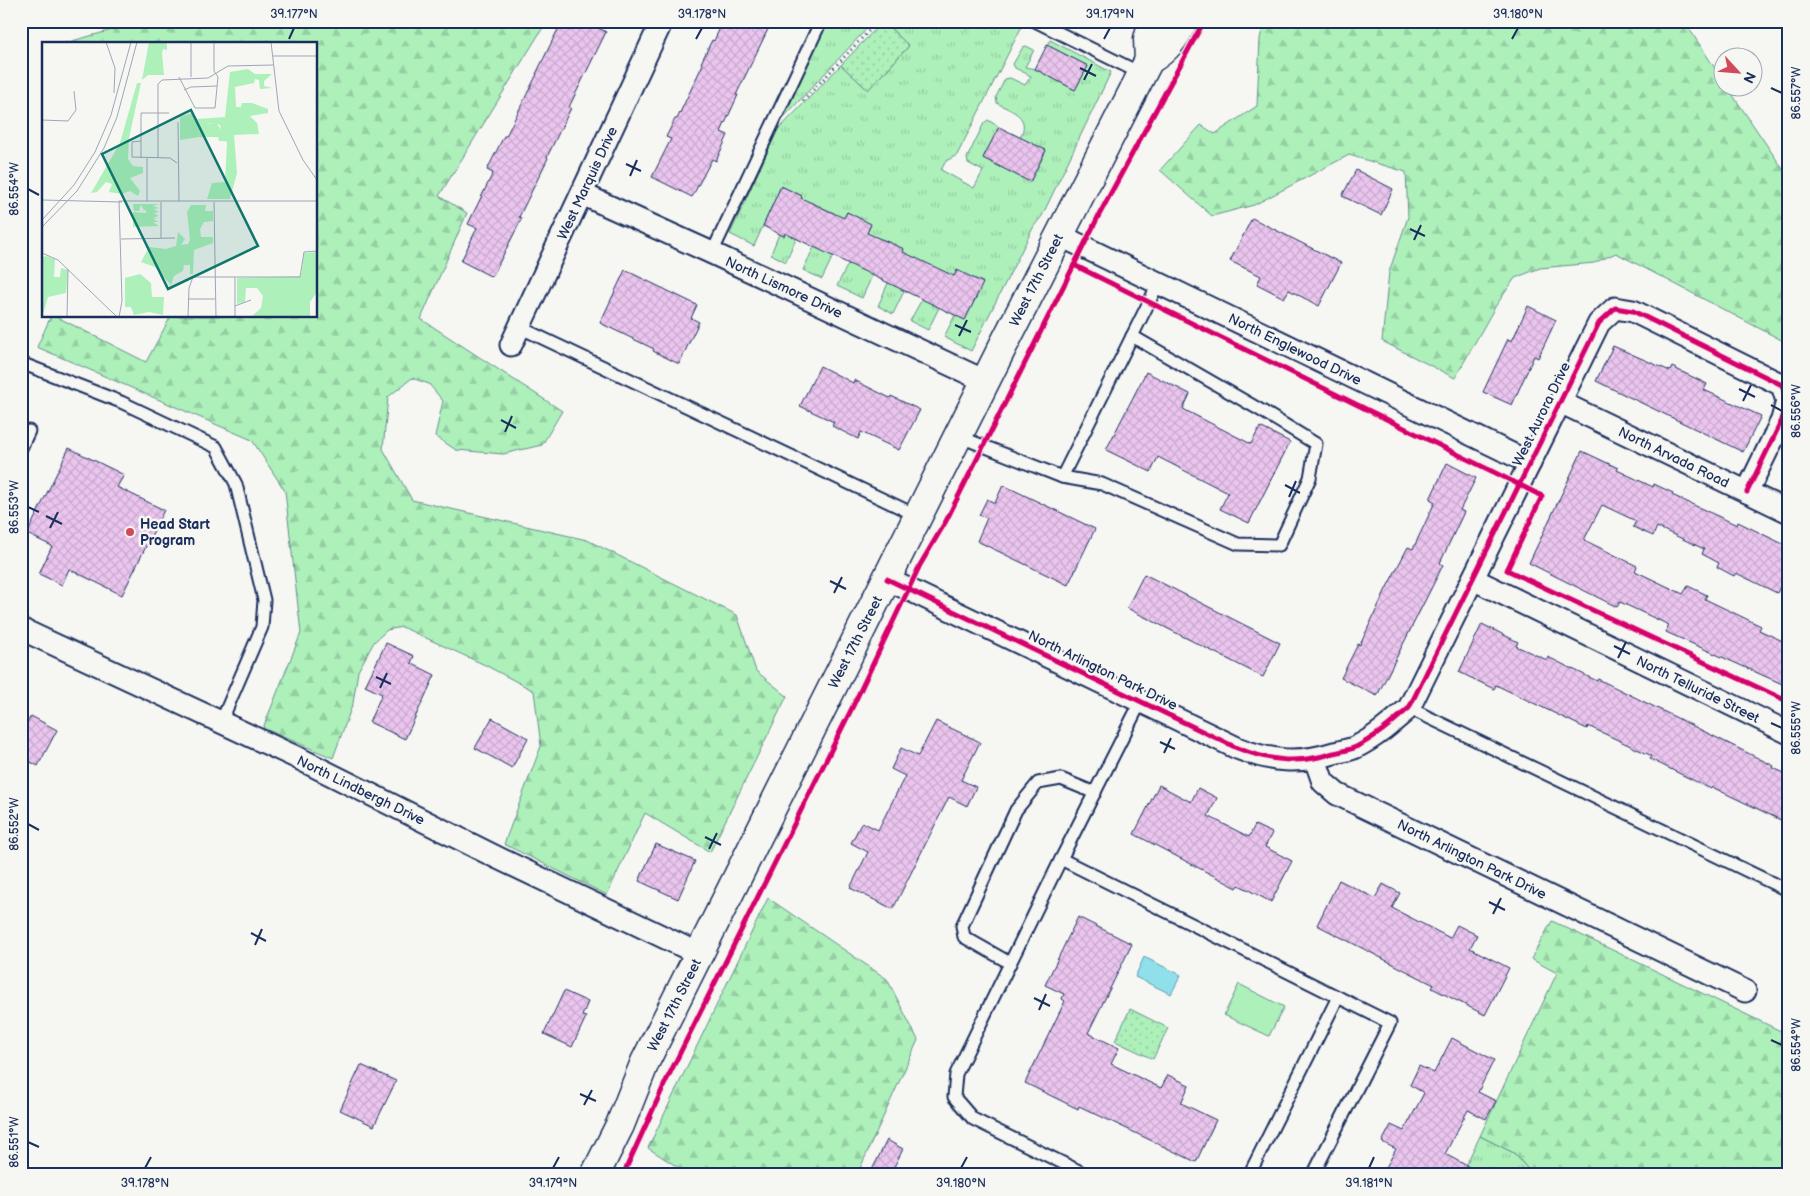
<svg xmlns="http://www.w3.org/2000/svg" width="1810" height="1196" font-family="'Balsamiq Sans',sans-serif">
	<defs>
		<pattern id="grass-tufts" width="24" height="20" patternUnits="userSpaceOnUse" patternTransform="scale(1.25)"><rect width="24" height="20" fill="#adf0ba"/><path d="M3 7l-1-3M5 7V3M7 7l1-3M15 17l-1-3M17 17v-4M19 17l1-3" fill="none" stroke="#94cea2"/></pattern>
		<pattern id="forest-firs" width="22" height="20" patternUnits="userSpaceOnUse" patternTransform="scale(1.25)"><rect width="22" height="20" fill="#adf0ba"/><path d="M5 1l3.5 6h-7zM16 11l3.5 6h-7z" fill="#94cea2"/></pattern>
		<pattern id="park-dots" width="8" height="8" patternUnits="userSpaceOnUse" patternTransform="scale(1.25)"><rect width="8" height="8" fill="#adf0ba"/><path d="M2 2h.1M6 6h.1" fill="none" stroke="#94cea2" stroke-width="1.8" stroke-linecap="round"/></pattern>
		<pattern id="building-cross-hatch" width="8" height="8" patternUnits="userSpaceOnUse" patternTransform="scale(1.25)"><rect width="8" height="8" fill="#ebc5ee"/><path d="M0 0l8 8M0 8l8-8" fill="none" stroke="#c9aace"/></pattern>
	</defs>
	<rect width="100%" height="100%" fill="#f6f6f2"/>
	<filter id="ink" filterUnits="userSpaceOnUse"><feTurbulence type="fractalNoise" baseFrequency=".02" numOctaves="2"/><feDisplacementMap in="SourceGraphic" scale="10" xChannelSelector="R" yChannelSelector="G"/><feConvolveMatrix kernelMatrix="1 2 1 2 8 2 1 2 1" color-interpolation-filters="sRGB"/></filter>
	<g filter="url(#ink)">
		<g fill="url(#grass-tufts)" stroke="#64908c">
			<polygon points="828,21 874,21 784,117"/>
			<path d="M883 21H1011L1022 26 957 155 946 161 941 170 974 188 983 171 968 163 967 158 984 123 988 120 999 127 983 158 1030 182 1046 151 1020 138C1031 116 1013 112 997 103L996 97 1005 79 1010 78 1025 85 1031 76 1015 68 1013 64 1023 47 1026 46 1034 50 1025 67 1035 69 1075 90 1088 66 1047 45 1050 40 1111 72 1042 216 1034 226 971 351 944 337 955 315 965 320 983 282 957 271 928 330 910 321 922 299 925 301 919 260 893 314 878 306 903 249 882 239 867 273 872 276 862 298 837 286 848 264 851 265 871 225 847 212 826 253 833 256 822 279 803 270 814 247 817 248 834 213 810 202 794 237 796 239 786 262 771 254 779 234 784 236 802 196 781 186 754 246 730 234 777 131 841 65 868 90 909 46Z"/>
			<polygon points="1480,1136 1514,1153 1533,1175 1461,1175"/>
		</g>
		<g fill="url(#forest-firs)" stroke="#64908c">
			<polygon points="145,21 547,21 439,196 467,213 421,319 562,411 542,445 503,454 456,450 435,436 443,401 429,384 412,378 388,397 383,449 412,500 587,540 737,615 756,671 787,696 710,852 645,813 607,895 504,844 541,746 534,691 485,665 402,627 387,630 374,642 358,671 353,703 333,758 263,728 301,633 285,491 252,440 37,347 51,316 55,316 146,362 171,316 316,316 316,44 61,44"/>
			<polygon points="1264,21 1684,21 1722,79 1722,88 1728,88 1789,178 1789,344 1616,253 1594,263 1540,268 1515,278 1495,307 1455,378 1382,341 1389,272 1408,217 1406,172 1349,155 1254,205 1212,216 1160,170 1201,125 1215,134 1257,106 1260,39"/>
			<polygon points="768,898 887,979 918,1040 857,1175 690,1175 648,1148"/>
			<polygon points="1552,921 1789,1035 1789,1128 1779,1175 1533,1175 1514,1153 1480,1136 1557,973 1531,959"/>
		</g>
		<g fill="url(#park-dots)" stroke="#64908c">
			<polygon points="883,21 909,46 868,90 841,65"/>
			<polygon points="1130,1009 1168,1028 1153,1059 1115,1041"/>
		</g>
		<polygon fill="#adf0ba" stroke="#64908c" points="1239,984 1284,1007 1269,1036 1224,1015"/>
		<polygon fill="#8fe0ea" stroke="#6199b2" points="1144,957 1181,975 1171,994 1135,977"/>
		<g fill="url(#building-cross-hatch)" stroke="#1b2f5e">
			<polygon points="562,21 586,21 606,32 569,107 571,108 547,157 548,158 519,217 522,218 492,277 461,261 477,228 468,224 493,173 487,170 504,136 506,136 537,74 536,74"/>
			<polygon points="723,21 772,21 736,95 738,95 721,132 728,135 716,161 712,159 692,197 652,177 671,139 666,137 675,119 677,119 703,64 701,63 712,40 714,41"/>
			<polygon points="1047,45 1088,66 1075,90 1035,69"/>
			<polygon points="999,127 1046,150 1030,182 983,158"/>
			<polygon points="1356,170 1393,189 1381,215 1342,196"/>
			<polygon points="781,186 802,196 801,198 844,218 847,212 871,224 867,233 904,249 903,252 954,276 957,270 983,283 965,320 785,233 784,236 763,226"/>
			<polygon points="1252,218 1341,263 1319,306 1289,290 1284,298 1257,284 1261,276 1230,261"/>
			<polygon points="625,270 697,305 691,318 699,322 679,364 653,351 654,349 600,323"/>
			<polygon points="1528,306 1556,320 1538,358 1534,356 1512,405 1483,392 1508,339 1512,341"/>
			<polygon points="1613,346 1670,371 1672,367 1707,384 1704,390 1761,416 1743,452 1596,381"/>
			<polygon points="820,366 853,383 854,380 890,398 891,396 920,410 899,450 861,432 858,439 832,426 834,422 800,406"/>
			<polygon points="1146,372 1190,394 1183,409 1251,444 1260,427 1290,442 1249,523 1220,509 1228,493 1158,457 1151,472 1106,450"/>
			<polygon points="69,448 124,475 117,487 164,510 122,595 69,569 62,585 39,574 52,546 27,534"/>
			<polygon points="1582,451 1618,468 1617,470 1653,487 1654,484 1673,493 1672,495 1737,525 1738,522 1789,547 1789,569 1777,593 1736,573 1734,576 1717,567 1719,563 1702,554 1704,549 1657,527 1653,536 1633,527 1636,521 1602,505 1584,540 1637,566 1635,571 1683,594 1688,586 1707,595 1705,599 1761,626 1759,630 1789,644 1789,687 1666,632 1669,625 1620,602 1617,607 1529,563"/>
			<polygon points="1447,463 1476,478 1460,510 1464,512 1440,563 1443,565 1377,696 1341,678 1358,644 1360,645 1386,589 1408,547 1413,549 1435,502 1430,499"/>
			<polygon points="1003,485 1095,529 1068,585 977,541 987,518 979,515 987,499 995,503"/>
			<polygon points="1144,574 1280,643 1263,677 1127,608"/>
			<polygon points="1482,624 1518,642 1516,646 1547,660 1548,657 1597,681 1598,679 1774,766 1773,768 1789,775 1789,824 1712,787 1711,789 1650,759 1652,756 1588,726 1587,729 1496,685 1494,689 1459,672"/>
			<polygon points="386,643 414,656 411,663 435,675 405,739 369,722 382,694 365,686"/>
			<polygon points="31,716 57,730 38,766 21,757 21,733"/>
			<polygon points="492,718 528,738 512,768 475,748"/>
			<polygon points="936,721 980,742 961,780 976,787 967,806 949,797 893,909 850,888 868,852 851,843 862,822 878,830 905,776 891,769 901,748 918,756"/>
			<polygon points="1159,785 1191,802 1198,788 1217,798 1208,816 1249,837 1255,825 1272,833 1265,847 1292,861 1271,902 1239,885 1237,888 1134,834"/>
			<polygon points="656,844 695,861 678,899 639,881"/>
			<polygon points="1339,880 1375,898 1383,884 1400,893 1392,908 1450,938 1457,925 1477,935 1470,948 1509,968 1485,1015 1432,988 1434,985 1317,925"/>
			<polygon points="1078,917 1132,944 1088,1033 1119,1048 1111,1064 1161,1088 1168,1075 1189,1085 1181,1103 1216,1120 1196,1162 1079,1106 1078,1109 1025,1083 1065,1001 1062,999 1064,994 1045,985"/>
			<polygon points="564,991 588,1002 582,1016 586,1017 572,1047 544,1034"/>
			<polygon points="1452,1038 1494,1060 1478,1092 1496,1101 1486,1119 1468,1110 1445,1154 1484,1175 1382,1175 1396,1149 1382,1142 1391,1125 1404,1131 1424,1093 1410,1085 1419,1066 1434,1073"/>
			<polygon points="361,1065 396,1081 374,1126 340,1110"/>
			<polygon points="887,1140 903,1149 890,1175 881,1175 872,1170"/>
		</g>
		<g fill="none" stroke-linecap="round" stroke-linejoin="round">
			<defs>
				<g id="service">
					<polyline points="1035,21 1142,74"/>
					<polyline points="712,253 821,21"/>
					<polyline points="519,327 918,516"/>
					<polyline points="21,363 121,402 216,447 236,484 264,600 262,627 221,722"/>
					<polyline points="958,436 1062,477 1159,282"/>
					<polyline points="21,448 29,431"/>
					<polyline points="1062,477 1102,484 1238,544 1279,545 1310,478 1316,444 1262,411 1132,336"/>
					<polyline points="1409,708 1789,891"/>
					<polyline points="1061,859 1141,701"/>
					<polyline points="1010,963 964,937 962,926 1016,810 1038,783 1061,779 1095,793"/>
					<polyline points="1087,1175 973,1119 954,1097 956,1074 1061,859 1390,1023 1313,1175"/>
					<polyline points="1249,1175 1338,997"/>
				</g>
				<g id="minor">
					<polyline points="582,194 712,253 985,381"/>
					<polyline points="1059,235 1530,463"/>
					<polyline points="511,345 662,21"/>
					<polyline points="1560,402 1789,512"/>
					<path d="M887 579 1237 748C1272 762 1299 764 1334 753 1342 751 1350 750 1356 747 1376 737 1393 722 1409 708L1599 323 1615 308 1633 311 1782 385 1787 401 1782 420 1747 492"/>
					<polyline points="1473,579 1789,733"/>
					<polyline points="21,629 298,758 498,858 699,954"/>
					<polyline points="1315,759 1323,782 1337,794 1745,991"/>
				</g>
				<g id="secondary">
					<path d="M1149 60C1166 50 1175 39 1183 21"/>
					<polyline points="595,1175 620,1125 645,1062 1003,346 1149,60 1148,39 1153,21"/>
				</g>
			</defs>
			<use href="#service" stroke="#1b2f5e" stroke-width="15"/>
			<use href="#minor" stroke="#1b2f5e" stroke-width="25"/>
			<use href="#secondary" stroke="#1b2f5e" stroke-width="31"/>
			<polyline stroke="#1b2f5e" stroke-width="3" stroke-dasharray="1 4" stroke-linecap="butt" points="803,101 878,21"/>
			<use href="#service" stroke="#f6f6f2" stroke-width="11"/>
			<use href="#minor" stroke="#f6f6f2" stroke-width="21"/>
			<use href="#secondary" stroke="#f6f6f2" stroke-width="28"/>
			<defs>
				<g id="cycleway">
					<polyline points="1074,265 1542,496 1507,570 1789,702"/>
					<path d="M887 579 1237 748C1272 762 1299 764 1334 753 1342 751 1350 750 1356 747 1376 737 1393 722 1409 708L1599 323 1615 308 1633 311 1782 385 1787 401 1782 420 1747 492"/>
					<polyline points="623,1175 667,1079 852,708 920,565 946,521 1099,215 1204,21"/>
				</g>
			</defs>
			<use href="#cycleway" stroke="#f6f6f2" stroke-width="8"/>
			<use href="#cycleway" stroke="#d6006c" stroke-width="5"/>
		</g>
	</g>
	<path fill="none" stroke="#1b2f5e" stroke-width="2" d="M289 39 294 28M696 39 702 28M1104 39 1110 28M1512 39 1518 28M1080 68 1096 76M1084 80 1092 64M1771 88 1782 93M626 164 641 171M630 176 637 160M28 189 39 195M1410 229 1425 236M1414 240 1421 225M955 325 971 332M959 336 967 320M1739 389 1755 397M1743 401 1751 385M1771 405 1782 411M501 420 516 428M505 432 512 416M1285 485 1300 493M1289 497 1296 481M28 507 39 512M46 516 62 524M50 528 58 512M830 581 846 589M834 593 842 577M1614 646 1630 654M1618 658 1626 642M376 677 391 684M380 688 387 673M1771 723 1782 728M1160 742 1175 749M1164 753 1171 738M28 824 39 830M705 837 721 845M709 849 717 833M1489 902 1505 910M1493 914 1501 898M251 933 266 941M255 945 262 929M1034 998 1050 1006M1039 1010 1046 994M1771 1040 1782 1045M580 1094 596 1101M584 1105 592 1090M28 1142 39 1147M145 1168 151 1157M553 1168 559 1157M961 1168 967 1157M1369 1168 1374 1157"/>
	<circle fill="#d1495b" stroke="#f6f6f2" stroke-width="2" cx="130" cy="532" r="5"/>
	<g text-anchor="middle" stroke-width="5" stroke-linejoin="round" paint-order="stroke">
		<g font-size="14" fill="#1b2f5e" stroke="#f6f6f2">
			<text transform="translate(587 183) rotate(-65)" y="5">West Marquis Drive</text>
			<text transform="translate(1036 280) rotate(-63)" y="5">West 17th Street</text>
			<text transform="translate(784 287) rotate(25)" y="5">North Lismore Drive</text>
			<text transform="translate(1295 349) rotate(26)" y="5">North Englewood Drive</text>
			<text transform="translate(1541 414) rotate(-64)" y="5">West Aurora Drive</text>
			<text transform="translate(1674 457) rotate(26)" y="5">North Arvada Road</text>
			<text transform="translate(855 642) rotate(-63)" y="5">West 17th Street</text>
			<text transform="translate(1103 670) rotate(26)" y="5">North Arlington Park Drive</text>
			<text transform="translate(1698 689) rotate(26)" y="5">North Telluride Street</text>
			<text transform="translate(361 790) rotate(26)" y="5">North Lindbergh Drive</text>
			<text transform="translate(1472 859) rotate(26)" y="5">North Arlington Park Drive</text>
			<text transform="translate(674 1005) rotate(-63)" y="5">West 17th Street</text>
		</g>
		<g font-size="14" font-weight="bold" fill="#1b2f5e" stroke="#f6f6f2" text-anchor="start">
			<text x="140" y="529">Head Start<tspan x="140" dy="16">Program</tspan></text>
		</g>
	</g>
	<g transform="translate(42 42)">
		<rect width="275" height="275" fill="#f6f6f2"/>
		<path d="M174 81 181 90 182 99H177L176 95H157L158 82ZM91 162H117L111 164 117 166 112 167 117 170 112 171 117 174 111 176H117L111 177 117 180H111L117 184 91 185V170L104 171V168L99 169 102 168 99 163 97 169H92Z" fill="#adf0ba"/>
		<path d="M107 0H125V8L121 7 120 11 122 33H106L100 38ZM206 27 213 32H230L222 39V44L230 46 218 47 217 38 213 37 212 41 193 45 194 65H199L200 61H210L226 67V71L208 74 215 81 217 92 192 93 195 131 188 157H165L170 141 183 140 185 100 182 99 178 83 169 81 158 83 157 95 138 98V75L151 71 155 77 183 75 188 30ZM95 41H99L87 96 86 117 91 124 101 125V131L88 136 98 149 96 154 88 149 80 152 67 150 70 142 64 140 55 150 49 151 78 101ZM149 163H164L163 169H171V179L162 180 158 187 159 195H171V201L152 208 151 232H148V223H142L141 229 132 234 129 243 113 225 99 220 107 205 124 207 134 204 136 190 143 197 139 203 146 202 148 198 145 170ZM4 214 13 217 12 235H18L19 226 26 228 24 251 6 255 0 275 1 215ZM98 232 109 241 110 255H122L121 273 107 270 92 273 89 265H83V236Z" fill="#adf0ba"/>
		<path d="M275 210V250L268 260V275H209L219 266 221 254 215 246H204L203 260 195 262V236L259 234 262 211Z" fill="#adf0ba"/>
		<path fill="none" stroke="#9ea6b7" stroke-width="1" d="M64 0 73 26 72 51M149 0V35M229 0 237 69 261 118 275 138M231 14H275M137 35 153 66H173L176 35 172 29V0M142 48 149 45 175 44M0 78 26 79 34 68 32 49M136 80 137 159M99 99 90 100V115L128 116 135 121M99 116V71H127M105 116V159M116 116V42L120 38 166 36 186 24 231 23M0 158 80 160M77 159 80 259 77 275M77 159H275M119 160V196M172 160 174 275M0 178 32 143 53 110 69 73 89 0M0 185 35 149 62 106 75 75 95 0M79 197 133 196M0 211 16 218 75 275M193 235V275M146 257H173M193 264 209 258M25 275 26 227M146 275 147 246 151 235H258L262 210 275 209"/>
		<path fill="#0f766e" fill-opacity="0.15" stroke="#0f766e" stroke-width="2.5" d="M149 68 216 204 126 247 60 112Z"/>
		<rect width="275" height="275" fill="none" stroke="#1b2f5e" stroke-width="2.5"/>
	</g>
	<rect width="1810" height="1196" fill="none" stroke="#f6f6f2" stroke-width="55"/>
	<g transform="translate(1738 72) rotate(116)"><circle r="24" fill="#f6f6f2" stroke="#9ea6b7"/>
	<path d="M0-4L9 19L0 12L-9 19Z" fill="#d1495b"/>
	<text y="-8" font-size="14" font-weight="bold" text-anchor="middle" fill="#1b2f5e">N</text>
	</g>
	<rect x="28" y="28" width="1754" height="1140" fill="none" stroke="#1b2f5e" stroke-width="2"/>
	<g font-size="12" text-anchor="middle" fill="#1b2f5e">
		<text x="294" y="18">39.177°N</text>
		<text x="702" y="18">39.178°N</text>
		<text x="1110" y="18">39.179°N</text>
		<text x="1518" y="18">39.180°N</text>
		<text transform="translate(1796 93) rotate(-90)" y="4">86.557°W</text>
		<text transform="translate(14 189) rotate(-90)" y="4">86.554°W</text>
		<text transform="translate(1796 411) rotate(-90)" y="4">86.556°W</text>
		<text transform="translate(14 507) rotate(-90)" y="4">86.553°W</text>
		<text transform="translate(1796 728) rotate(-90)" y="4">86.555°W</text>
		<text transform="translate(14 824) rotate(-90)" y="4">86.552°W</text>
		<text transform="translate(1796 1045) rotate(-90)" y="4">86.554°W</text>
		<text transform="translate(14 1142) rotate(-90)" y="4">86.551°W</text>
		<text x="145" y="1187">39.178°N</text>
		<text x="553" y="1187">39.179°N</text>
		<text x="961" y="1187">39.180°N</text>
		<text x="1369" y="1187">39.181°N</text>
	</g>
</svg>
